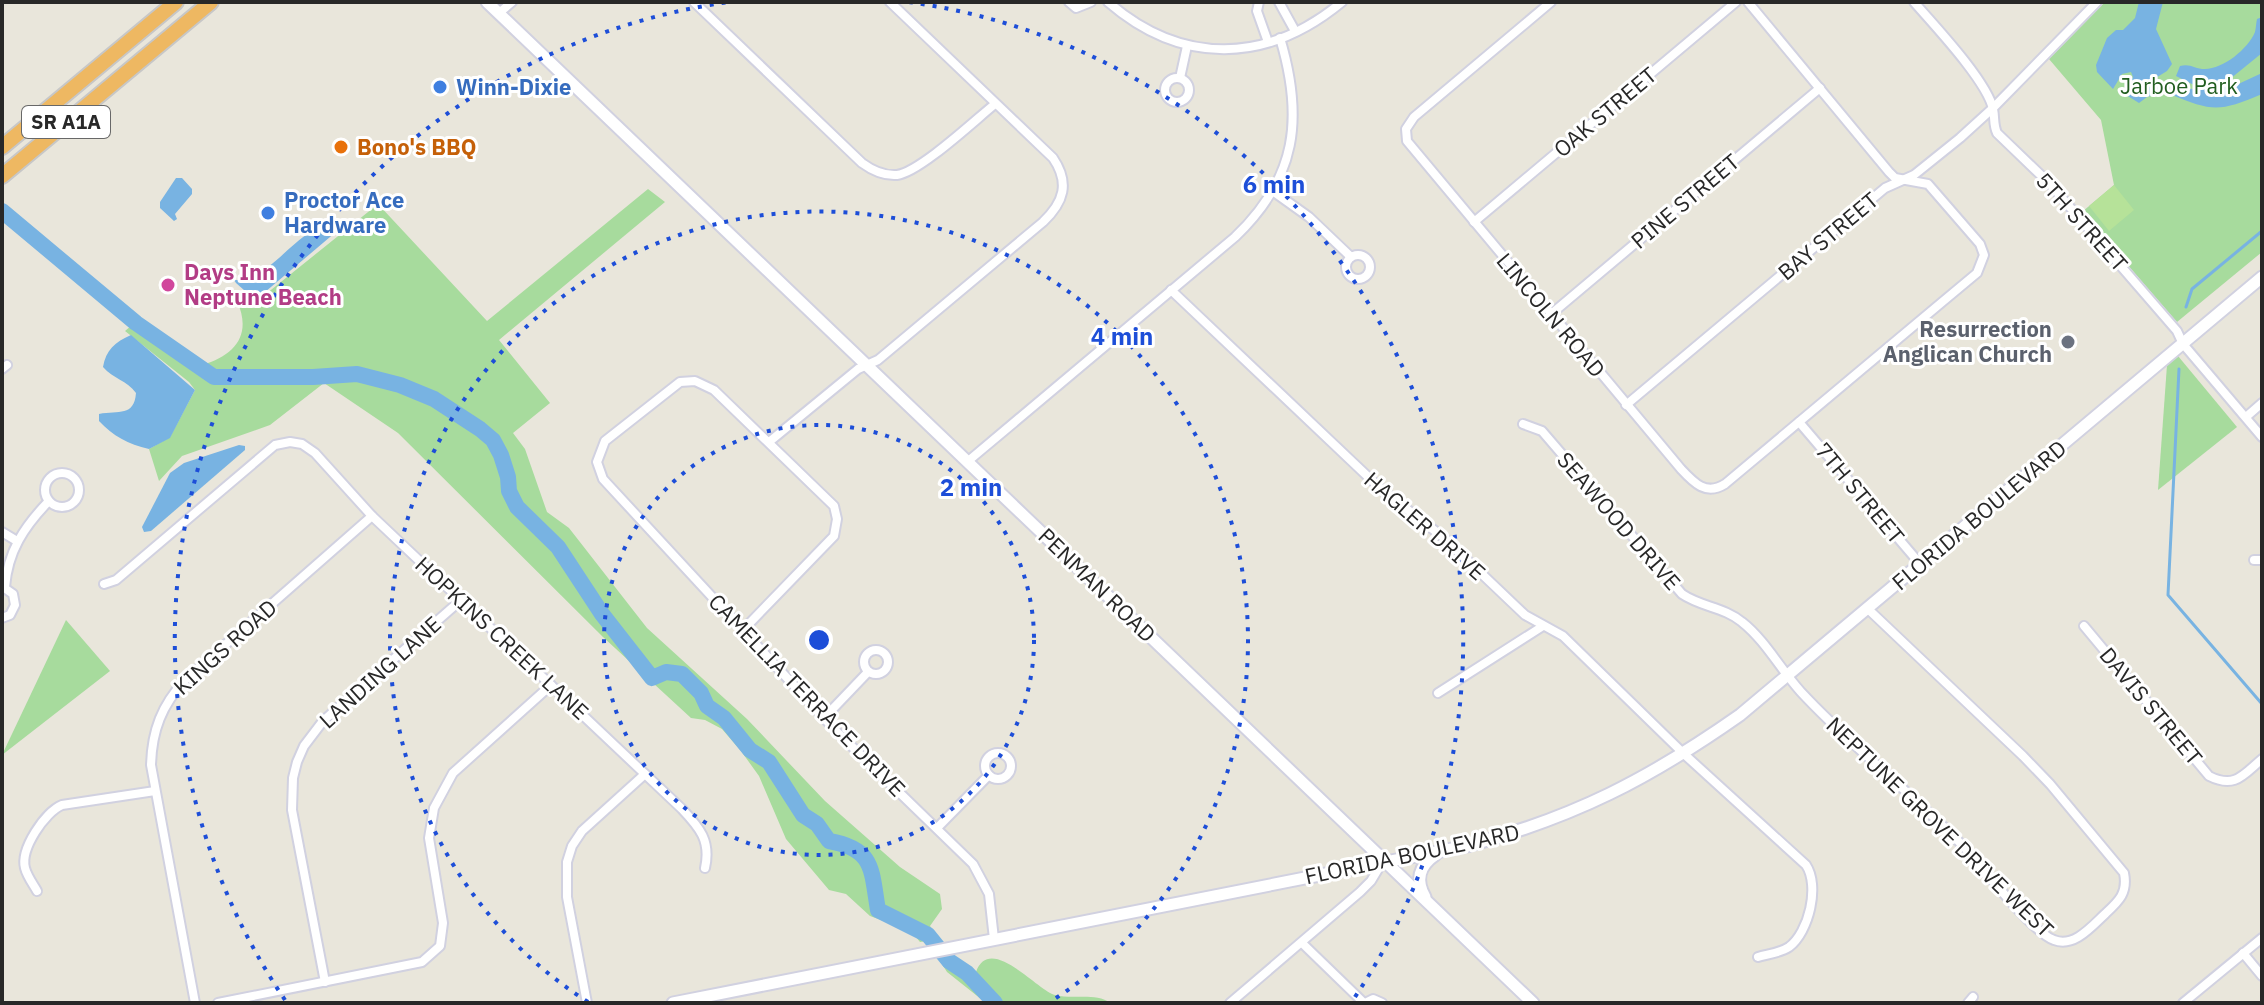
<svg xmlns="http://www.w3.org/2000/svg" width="2264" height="1005" font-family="'IBM Plex Sans',sans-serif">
	<rect width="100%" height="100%" fill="#e9e6db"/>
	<g fill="#a7db9d">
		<polygon points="2105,2 2262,2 2262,252 2177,322 2082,212 2114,185 2101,120 2049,59"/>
		<path d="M648 189 665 202 499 340 550 403 513 433 525 449 547 512 569 528 647 628 747 719 825 801 900 867 940 894 942 909 930 926 940 939 920 942 911 931 870 916 846 894 829 890 786 839 759 776 741 751 722 729 705 720 691 718 603 637 398 433 324 383 270 425 182 456 159 481 149 449 170 437 195 390 189 382 125 331 138 320 202 365C236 355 252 334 237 301L244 295 256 302 378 204 487 321Z"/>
		<polygon points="2178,356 2237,427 2158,490 2167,365"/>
		<polygon points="66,620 110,671 2,755"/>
		<path d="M958 958 976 972C990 933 1038 991 1055 995 1074 1000 1094 992 1111 1003H986L947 972 940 961Z"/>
	</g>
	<polygon fill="#b6e299" points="2114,185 2134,210 2109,231 2089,206"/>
	<g fill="#78b3e2">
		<polygon points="2139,2 2163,2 2156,29 2172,64 2167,71 2154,79 2160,93 2147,97 2139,103 2123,93 2133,77 2131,72 2122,74 2113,89 2097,72 2096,65 2107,38 2116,30 2123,30 2135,18"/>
		<path d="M2262 17V53L2230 79 2234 86 2262 73V94C2219 112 2213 112 2170 94L2175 88 2194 89V85L2176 76 2180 66C2190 63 2195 69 2205 69 2223 69 2248 49 2255 32 2256 28 2256 23 2257 19Z"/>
		<polygon points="176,178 182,178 192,189 192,194 175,214 177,219 174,221 160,208 160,202"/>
		<path d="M345 220 343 226 258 298H253L236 283 234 280C263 282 286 247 309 233 320 226 332 223 345 220Z"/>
		<path d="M131 335 195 390 170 438 149 449C128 444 113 436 99 421V414C119 410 134 417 136 393 127 380 113 379 103 367 106 350 115 342 131 335Z"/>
		<polygon points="239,445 245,446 245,450 151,531 144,532 142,527 170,473 184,463"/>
	</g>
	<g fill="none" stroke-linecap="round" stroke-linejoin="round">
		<g stroke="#78b3e2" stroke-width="3">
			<polyline points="2186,307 2192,289 2262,231"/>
			<polyline points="2179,369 2168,595 2262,704"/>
		</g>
		<path stroke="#78b3e2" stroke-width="16" d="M2 211 136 323 214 377H313L357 374 400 385 434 399 480 429 493 440 501 455 508 477 509 491 517 507 558 547 602 614 652 678 666 672 682 674 701 693 707 706 724 718 750 750 769 762 803 815 817 824 829 841C875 849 871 870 878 910L928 935 949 961 967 973 995 1003"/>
		<defs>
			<g id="street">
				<path d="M694 2 862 163C873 171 884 176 897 175 920 172 975 120 995 104"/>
				<polyline points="1069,2 1076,8 1091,2"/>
				<path d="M1108 2C1182 66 1267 64 1342 2"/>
				<polyline points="1259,2 1257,11 1268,42"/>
				<polyline points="1279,2 1295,31"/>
				<path d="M1551 2 1414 117 1406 129 1407 141 1681 469C1694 483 1706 496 1725 484L1941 303 1977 273 1984 255 1980 244 1928 184 1895 178 1889 172 1748 2"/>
				<path d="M1914 2C1934 25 1987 81 1993 109 1995 118 1993 124 1997 133L2049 183 2177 331 2183 344 2262 437"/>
				<polyline points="499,13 512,2"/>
				<circle cx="1177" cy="90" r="12"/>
				<polyline points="1180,78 1187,46"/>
				<polyline points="1274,192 1309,217 1351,257"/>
				<polyline points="1474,222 1736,2"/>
				<circle cx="1358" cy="267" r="12"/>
				<path d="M1171 290 1382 490 1443 537 1525 615 1563 636 1684 754 1806 865C1820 886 1809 932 1789 947 1780 953 1768 954 1758 957"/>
				<polyline points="1550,315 1820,88"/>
				<polyline points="2,369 7,365"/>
				<polyline points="1626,405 1885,188 1914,175 1960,138 1993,108 2097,2"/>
				<polyline points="2246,417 2262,403"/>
				<polyline points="1799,422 1921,565"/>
				<path d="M1523 424 1542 431 1682 594C1701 607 1724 607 1742 622 1765 640 1781 670 1801 692 1852 747 1913 794 1965 848 1983 868 2033 933 2054 940 2074 948 2092 926 2105 914 2119 901 2128 893 2124 873L2050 784 2023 756 1868 609"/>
				<path d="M769 442 858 369 878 360 1043 222C1064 202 1070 183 1053 158L890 2"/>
				<path d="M967 462 1235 237C1297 178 1304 118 1280 38"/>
				<circle cx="62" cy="490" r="17"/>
				<polyline points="2,532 17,541"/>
				<polyline points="2254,560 2262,560"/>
				<path d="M104 584 116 580 275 445 290 442 302 444 315 453 372 516 682 809C700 828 711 841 705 868"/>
				<path d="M5 587C8 551 24 527 48 502"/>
				<polyline points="2,618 10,615 15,605 13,594 3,587"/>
				<path d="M2084 626 2209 776C2235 789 2243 775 2262 759"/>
				<polyline points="743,630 834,536 837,519 834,506 714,390 695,381 680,382 605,441 597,462 603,479 837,732 973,864 989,894 994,939"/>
				<circle cx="876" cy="662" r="12"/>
				<polyline points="1438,693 1543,626"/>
				<polyline points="824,718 868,672"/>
				<circle cx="998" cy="766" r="13"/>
				<polyline points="938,827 989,775"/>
				<path d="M37 891C33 884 27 876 25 868 20 849 45 812 62 805L155 791"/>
				<polyline points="1302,943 1364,1003"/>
				<polyline points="2243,953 2262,976"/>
				<polyline points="325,982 292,810 293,778 297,762 304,746 323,721 461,600"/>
				<path d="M195 1003 151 765C152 730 162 705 185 680L372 516"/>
				<polyline points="218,1003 422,962 440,946 443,923 429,838 434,808 453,773 551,685"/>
				<polyline points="587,1003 567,897 567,862 572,846 582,831 645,774"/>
				<polyline points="1230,1003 1360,892 1371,881 1383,861"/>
				<polyline points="1365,1003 1373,999 1382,1003"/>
				<polyline points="1968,1003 1973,997"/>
				<polyline points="2183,1003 2262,938"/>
			</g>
			<g id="secondary">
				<polyline points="487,2 1533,1003"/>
				<path d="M1425 897C1415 880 1419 866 1435 855"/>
				<path d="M673 1003 1467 846C1575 817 1649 779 1740 715L2262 277"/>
			</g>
			<g id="highway">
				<polyline points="2,147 176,2"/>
				<polyline points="2,176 211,2"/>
			</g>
		</defs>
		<use href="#street" stroke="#d1d1e0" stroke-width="12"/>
		<use href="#secondary" stroke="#d1d1e0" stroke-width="15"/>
		<use href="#highway" stroke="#c7c7c7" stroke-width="18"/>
		<use href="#street" stroke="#fff" stroke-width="8"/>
		<use href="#secondary" stroke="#fff" stroke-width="11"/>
		<use href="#highway" stroke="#eeb862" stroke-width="14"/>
	</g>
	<g fill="none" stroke="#1d4ed8" stroke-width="4" stroke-dasharray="4 8">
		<circle cx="819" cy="640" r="215"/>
		<path d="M588 1002A429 429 0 1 1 1050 1002"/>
		<path d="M285 1000A644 644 0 0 1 729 2M909 2A644 644 0 0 1 1353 1000"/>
	</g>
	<g fill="#3f7fe0" stroke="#fff" stroke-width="3">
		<circle cx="440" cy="87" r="8"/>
		<circle cx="268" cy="213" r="8"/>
	</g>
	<circle fill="#e8710a" stroke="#fff" stroke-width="3" cx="341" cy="147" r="8"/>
	<circle fill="#d1479c" stroke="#fff" stroke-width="3" cx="168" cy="285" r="8"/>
	<circle fill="#6b7280" stroke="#fff" stroke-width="3" cx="2068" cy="342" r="8"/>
	<g text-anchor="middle" stroke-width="6" stroke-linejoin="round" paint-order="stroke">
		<rect fill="#fff" stroke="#686868" stroke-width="2" x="22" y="106" width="88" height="32" rx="6"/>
		<g font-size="20" font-weight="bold" fill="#282828">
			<text x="66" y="129">SR A1A</text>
		</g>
		<g font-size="22" fill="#225e20" stroke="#fff">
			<text x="2179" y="94">Jarboe Park</text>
		</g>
		<g font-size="22" font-weight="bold" fill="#366cbe" stroke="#fff" text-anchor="start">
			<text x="456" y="95">Winn-Dixie</text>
			<text x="284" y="208">Proctor Ace<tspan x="284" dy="25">Hardware</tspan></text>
		</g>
		<g font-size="22" fill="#282828" stroke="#fff">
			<text transform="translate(1605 112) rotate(-40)" y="8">OAK STREET</text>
			<text transform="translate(1685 201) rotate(-40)" y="8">PINE STREET</text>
			<text transform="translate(2082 222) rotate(48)" y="8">5TH STREET</text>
			<text transform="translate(1828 236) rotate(-40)" y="8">BAY STREET</text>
			<text transform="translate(1551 315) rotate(50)" y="8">LINCOLN ROAD</text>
			<text transform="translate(1860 493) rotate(50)" y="8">7TH STREET</text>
			<text transform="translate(1979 515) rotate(-40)" y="8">FLORIDA BOULEVARD</text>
			<text transform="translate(1619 521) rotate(49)" y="8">SEAWOOD DRIVE</text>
			<text transform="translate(1425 526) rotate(41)" y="8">HAGLER DRIVE</text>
			<text transform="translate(1097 585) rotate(44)" y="8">PENMAN ROAD</text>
			<text transform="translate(502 638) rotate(43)" y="8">HOPKINS CREEK LANE</text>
			<text transform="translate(225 647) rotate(-42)" y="8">KINGS ROAD</text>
			<text transform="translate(380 672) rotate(-42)" y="8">LANDING LANE</text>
			<text transform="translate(807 695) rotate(46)" y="8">CAMELLIA TERRACE DRIVE</text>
			<text transform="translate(2151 706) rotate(50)" y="8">DAVIS STREET</text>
			<text transform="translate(1940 827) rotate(44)" y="8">NEPTUNE GROVE DRIVE WEST</text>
			<text transform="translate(1412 854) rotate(-12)" y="8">FLORIDA BOULEVARD</text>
		</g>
		<g font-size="22" font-weight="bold" fill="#c56008" stroke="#fff" text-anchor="start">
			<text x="357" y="155">Bono's BBQ</text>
		</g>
		<g font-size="22" font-weight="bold" fill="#b23c85" stroke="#fff" text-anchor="start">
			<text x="184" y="280">Days Inn<tspan x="184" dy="25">Neptune Beach</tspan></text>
		</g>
		<g font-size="22" font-weight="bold" fill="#5b616d" stroke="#fff" text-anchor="end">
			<text x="2052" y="337">Resurrection<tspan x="2052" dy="25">Anglican Church</tspan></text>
		</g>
	</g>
	<circle cx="819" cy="640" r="12" fill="#1d4ed8" stroke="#fff" stroke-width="4"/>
	<g font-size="24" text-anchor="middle" font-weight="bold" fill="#1d4ed8" stroke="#fff" stroke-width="6" stroke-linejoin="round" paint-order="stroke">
		<text x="1274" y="193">6 min</text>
		<text x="1122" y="345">4 min</text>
		<text x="971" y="496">2 min</text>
	</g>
	<rect width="2264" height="1005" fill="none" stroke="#282828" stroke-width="8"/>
</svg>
